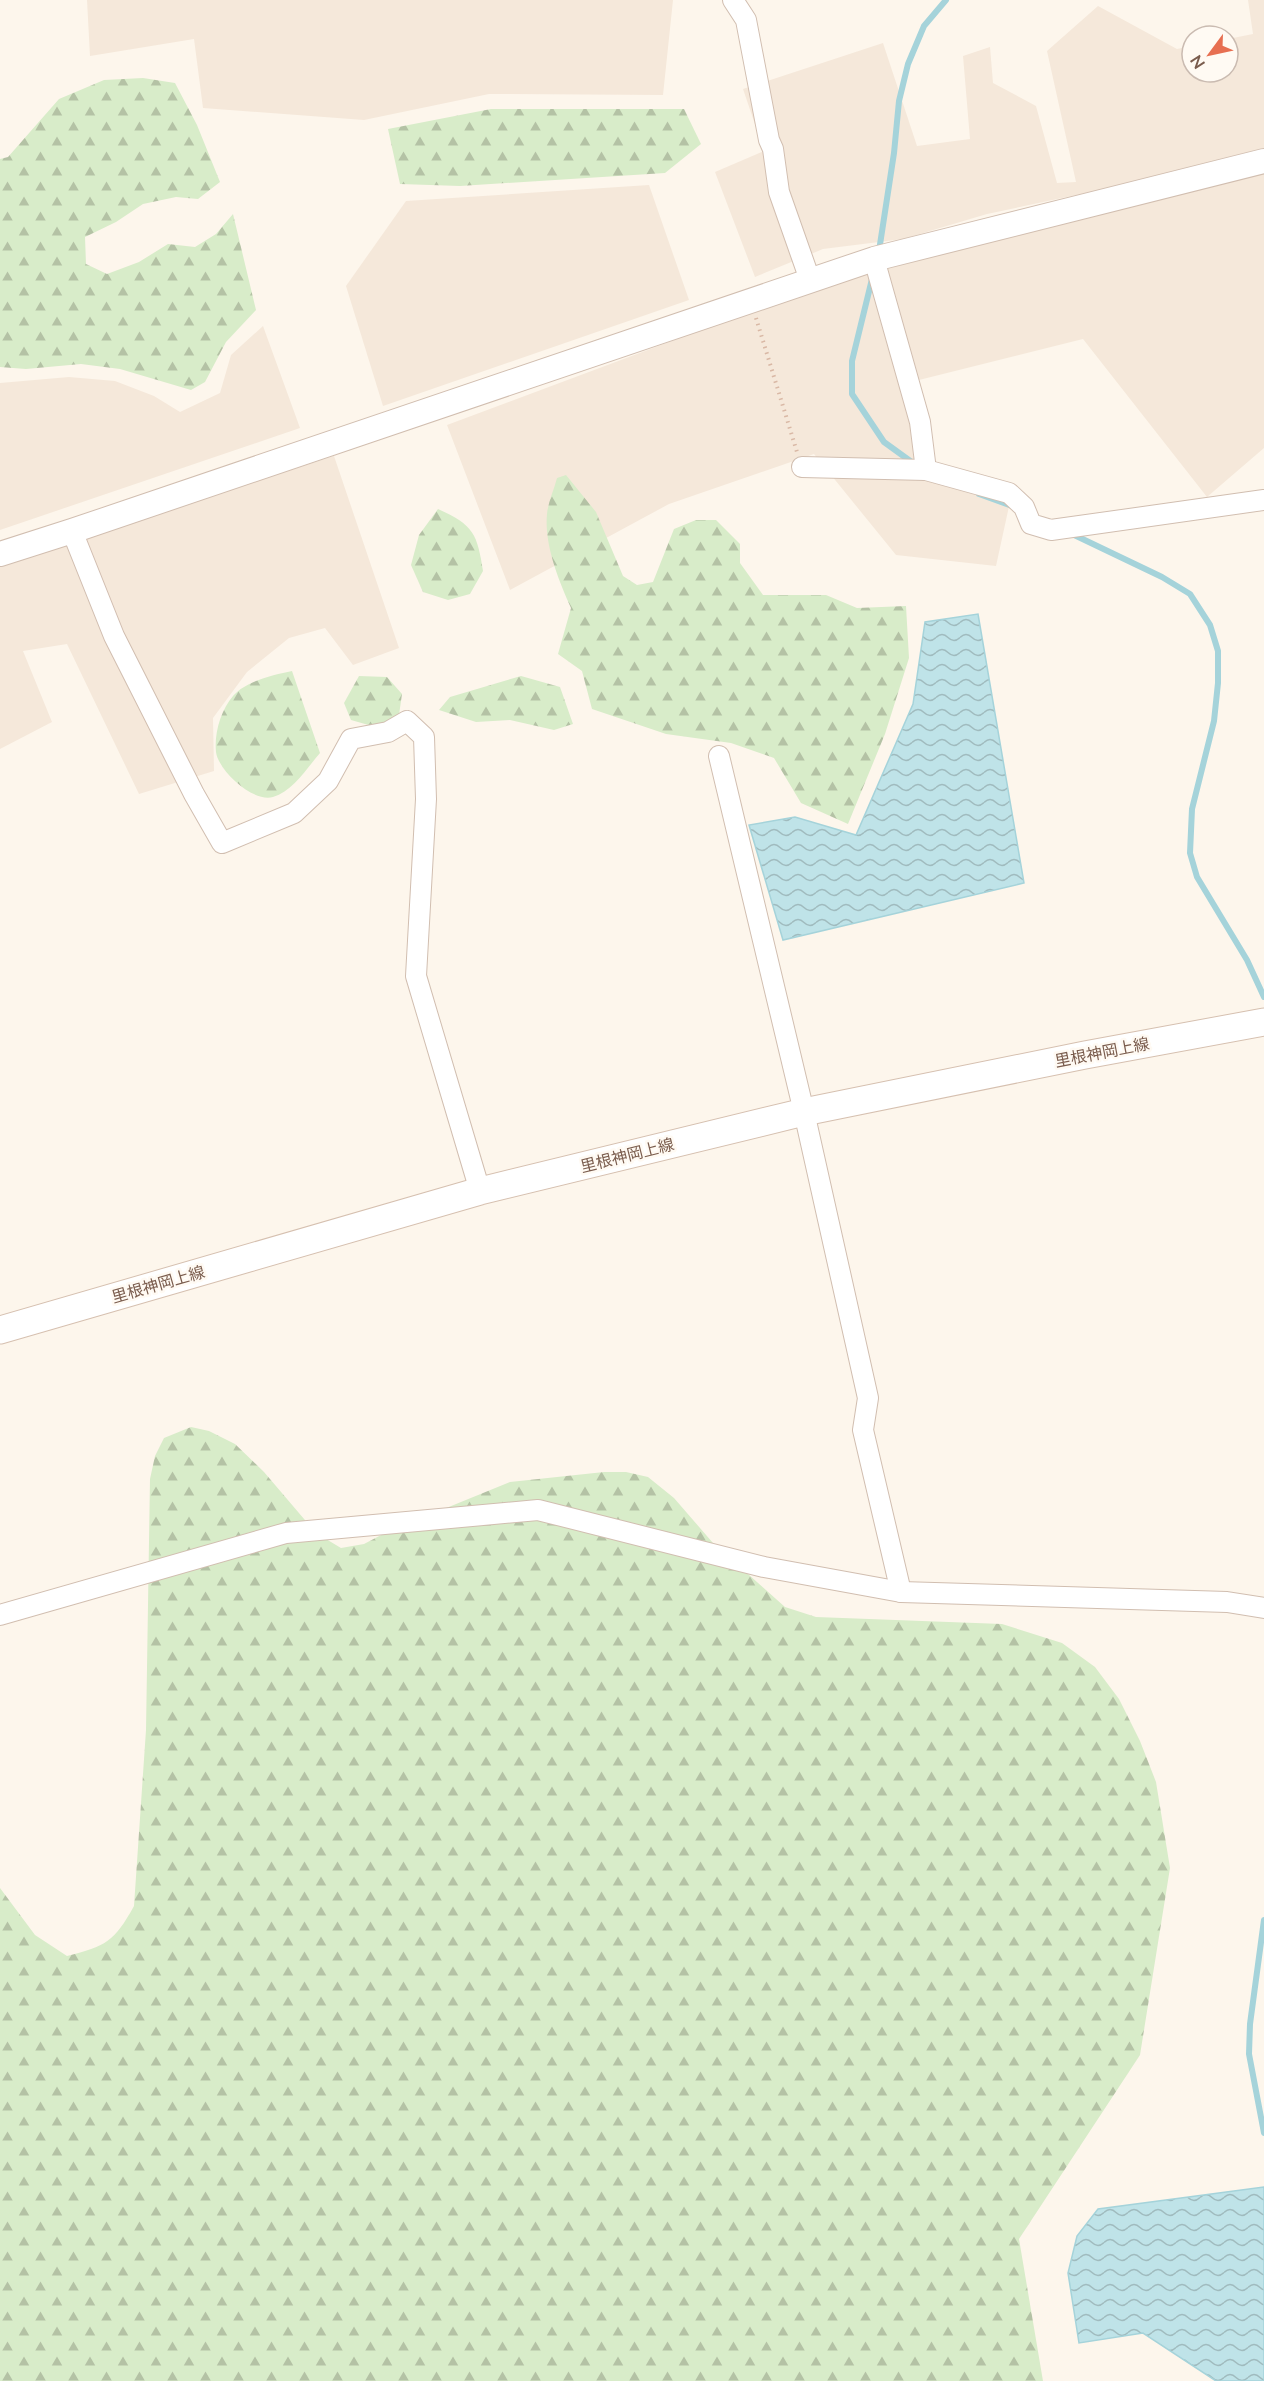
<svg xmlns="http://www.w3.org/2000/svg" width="1264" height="2381" font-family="Lato,'Noto Sans JP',sans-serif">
	<defs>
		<pattern id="forest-firs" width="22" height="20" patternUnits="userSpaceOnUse" patternTransform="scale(1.5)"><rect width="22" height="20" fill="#d8ecc9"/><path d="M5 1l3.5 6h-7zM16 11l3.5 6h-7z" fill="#b4c2a5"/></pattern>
		<pattern id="water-waves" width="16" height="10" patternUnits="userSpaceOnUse" patternTransform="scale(1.5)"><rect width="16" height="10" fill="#bfe3e8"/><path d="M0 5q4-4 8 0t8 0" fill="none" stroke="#a0bbbe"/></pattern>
	</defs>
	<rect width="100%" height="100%" fill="#fdf6ec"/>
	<g fill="#f5e8da">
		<polygon points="87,0 673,0 663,95 489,94 364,120 203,108 194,39 90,56"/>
		<polygon points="1248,0 1264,0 1264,148 1095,191 987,214 903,239 823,249 755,277 715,172 764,151 743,89 883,43 917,146 970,139 963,56 990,47 993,83 1036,106 1057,183 1076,182 1047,51 1098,6 1177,49 1192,46 1192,72 1228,72 1228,39 1253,34"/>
		<polygon points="1264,172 1264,448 1207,497 1083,339 907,383 922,458 1013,488 996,566 896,555 814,454 669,504 510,590 447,425 819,286"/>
		<polygon points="649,185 689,300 383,406 346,286 406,201"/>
		<polygon points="263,326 300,428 0,530 0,383 69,377 115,381 154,396 180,412 220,393 231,355"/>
		<polygon points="334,456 399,648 353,665 325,628 289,638 247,672 213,718 214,771 139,794 67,644 23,651 52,722 0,749 0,565"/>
	</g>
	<g fill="url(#forest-firs)">
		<polygon points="143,78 175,83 197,125 220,182 198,199 176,197 143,204 116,222 85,237 86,264 107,274 139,262 168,244 195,247 216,234 233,214 256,310 226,342 205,382 191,390 120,369 81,364 26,369 0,367 0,159 8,157 59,99 104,80"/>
		<polygon points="491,109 684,109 701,144 665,173 460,186 400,184 388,129"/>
		<path d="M566 475 596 512 623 576 637 585 653 582 674 529 696 520H716L740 544V563L763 595H826L857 608 906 606 909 658 885 734 848 824 801 803 774 758 731 743 666 734 592 709 582 671 558 654 571 608C559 581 544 545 547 514 548 502 554 490 557 478Z"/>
		<path d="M438 509C474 525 477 534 483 571L470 594 448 600 423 592 411 565 419 535Z"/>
		<path d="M292 671 320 753C307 768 293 791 273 797 253 803 218 770 216 752 214 733 221 710 233 696 246 681 273 675 292 671Z"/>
		<polygon points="359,676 387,677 402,694 399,715 386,730 351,720 344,703"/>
		<polygon points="521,676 560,687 573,724 554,730 510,720 476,722 439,710 450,697"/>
		<path d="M191 1427 209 1431 235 1444 264 1472 316 1533 341 1548 364 1544 385 1533 510 1482 604 1472H626L648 1477 674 1498 713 1543 785 1607 816 1617 1002 1624 1062 1643 1095 1667 1119 1699 1140 1741 1156 1782 1170 1868 1140 2055 1019 2239 1043 2381H0V1888L35 1935 67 1956C106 1946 114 1942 134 1906L146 1730 150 1479 155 1456 164 1438Z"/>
	</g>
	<g fill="url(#water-waves)" stroke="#a5d3da" stroke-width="1.5">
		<polygon points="978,614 1024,883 783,940 749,825 795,817 856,835 913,704 925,622"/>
		<polygon points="1264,2187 1264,2381 1216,2381 1143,2333 1079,2343 1068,2273 1077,2236 1098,2209"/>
	</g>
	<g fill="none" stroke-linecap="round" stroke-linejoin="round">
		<g stroke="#a5d3da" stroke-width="6">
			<polyline points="879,251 894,153 899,101 908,64 924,26 946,0"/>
			<polyline points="873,275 852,361 852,394 884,442 913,463"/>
			<polyline points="979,494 1012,506"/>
			<polyline points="1070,533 1162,577 1190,594 1210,625 1218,651 1218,683 1214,721 1192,809 1190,853 1197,877 1247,960 1264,997"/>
			<polyline points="1264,1920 1250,2024 1249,2054 1264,2133"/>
		</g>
		<defs>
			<g id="minor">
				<polyline points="733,0 746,20 769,140 773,149 779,192 810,280"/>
				<polyline points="874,259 920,422 926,470"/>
				<polyline points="802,467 926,470 1009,493 1024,507 1031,524 1051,530 1264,500"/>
				<polyline points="72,531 114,636 194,794 222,843 294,813 328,781 351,739 388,732 407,721 424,737 426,799 416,976 480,1191"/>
				<polyline points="719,756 804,1112 868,1398 863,1430 901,1592"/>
				<polyline points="0,1615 286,1533 538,1510 764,1567 901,1592 1227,1602 1264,1608"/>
			</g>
			<polyline id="tertiary" points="0,554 72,531 874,259 1264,161"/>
			<polyline id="secondary" points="0,1330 480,1191 804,1112 1085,1055 1264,1022"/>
		</defs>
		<use href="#minor" stroke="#d1beb0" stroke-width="22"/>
		<use href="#tertiary" stroke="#d1beb0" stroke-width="26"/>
		<use href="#secondary" stroke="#d6c0b0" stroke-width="29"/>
		<polyline stroke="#d9b8a5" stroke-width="4" stroke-dasharray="1.5 4.5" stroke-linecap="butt" points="756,318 797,452"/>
		<use href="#minor" stroke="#fff" stroke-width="20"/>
		<use href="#tertiary" stroke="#fff" stroke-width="24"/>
		<use href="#secondary" stroke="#fff" stroke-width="27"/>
	</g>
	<g text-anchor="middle" stroke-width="5" stroke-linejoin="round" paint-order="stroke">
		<g font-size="16" fill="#7a5c4d" stroke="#fffaf3">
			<text transform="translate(1102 1052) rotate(-11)" y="6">里根神岡上線</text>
			<text transform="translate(627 1155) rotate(-14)" y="6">里根神岡上線</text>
			<text transform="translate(158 1284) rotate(-16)" y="6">里根神岡上線</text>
		</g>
	</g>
	<g transform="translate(1210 54) rotate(237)"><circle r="28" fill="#fffaf3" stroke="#cabbb1" stroke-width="1.5"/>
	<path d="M0-4.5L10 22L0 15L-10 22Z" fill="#e76f51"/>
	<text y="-9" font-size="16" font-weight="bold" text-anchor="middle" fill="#7a5c4d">N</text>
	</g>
</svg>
